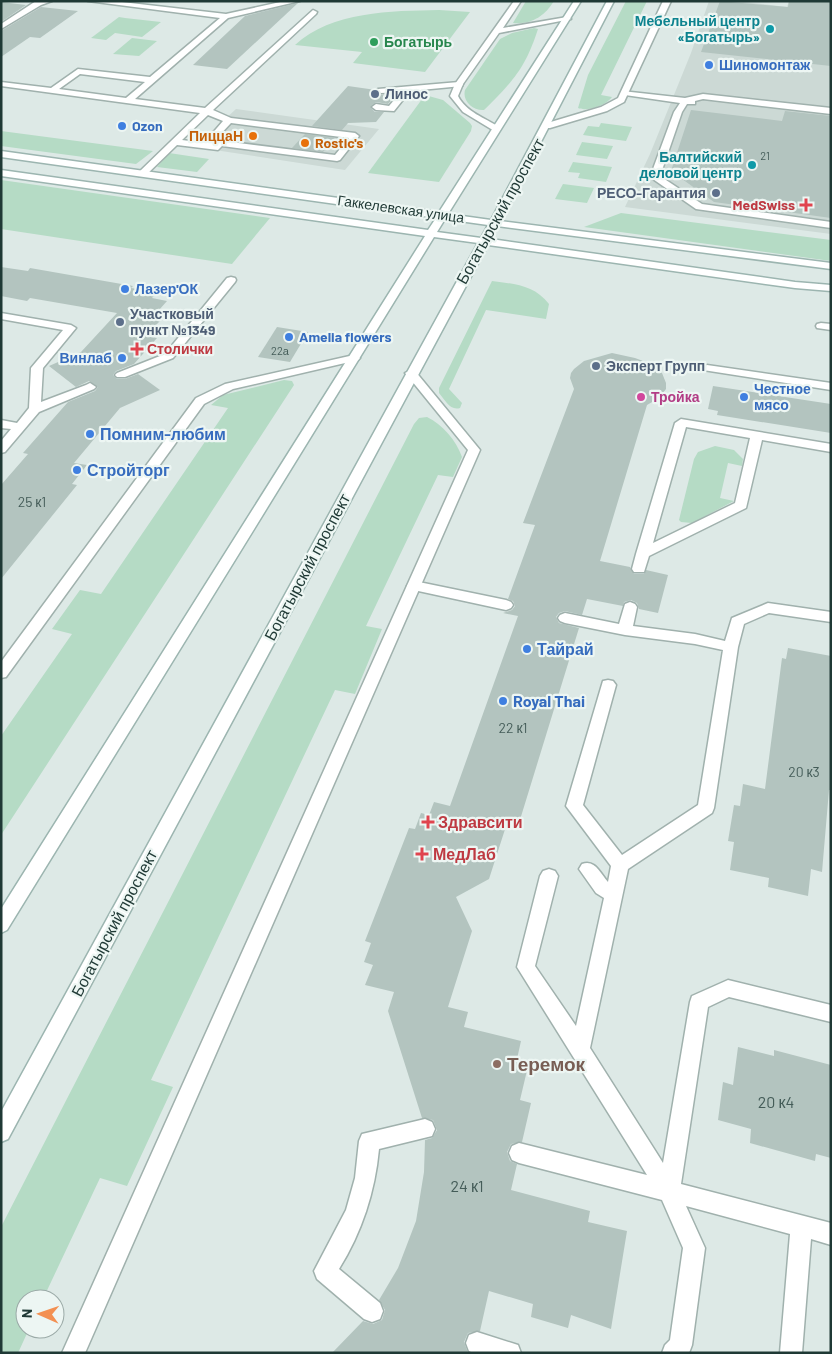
<svg xmlns="http://www.w3.org/2000/svg" width="832" height="1354" font-family="Barlow,sans-serif">
	<rect width="100%" height="100%" fill="#dde9e6"/>
	<g fill="#ccd9d5">
		<polygon points="709,1 735,1 787,7 789,1 831,1 831,234 625,207 650,154 691,53"/>
		<polygon points="236,109 379,129 345,170 195,147"/>
	</g>
	<g fill="#b5dbc5">
		<path d="M526 1H554C545 16 531 25 513 23Z"/>
		<path d="M626 1H647L601 95 612 97C607 105 587 112 578 108L588 75Z"/>
		<path d="M439 10 470 12 425 72 353 63 362 52 295 45C332 11 391 11 439 10Z"/>
		<polygon points="119,17 125,18 161,22 142,37 115,33 106,40 91,38"/>
		<path d="M534 28 538 29C525 69 513 81 484 110 473 111 462 101 465 90L500 39 512 33Z"/>
		<polygon points="132,38 157,41 139,56 113,54"/>
		<polygon points="425,95 443,100 470,123 472,126 471,131 439,182 368,173"/>
		<polygon points="601,123 632,127 626,141 583,135 588,126 599,127"/>
		<polygon points="1,131 153,151 136,164 1,146"/>
		<polygon points="582,142 613,146 607,159 576,155"/>
		<polygon points="169,153 209,159 197,172 157,167"/>
		<polygon points="573,162 612,167 606,182 578,178 580,173 568,172"/>
		<polygon points="1,180 270,218 232,264 1,229"/>
		<polygon points="563,184 594,188 587,203 555,199"/>
		<polygon points="621,213 831,240 831,261 584,227"/>
		<path d="M492 281C515 284 534 285 549 304L546 319 486 310 449 389 462 403 460 408C450 411 445 400 439 393V388Z"/>
		<polygon points="284,380 292,381 294,385 1,835 1,736 72,634 52,629 80,590 101,594 228,408 211,405 223,395"/>
		<path d="M427 417C443 425 456 440 462 457L453 477 438 475 366 626 382 629 355 694 335 690 151 1080 173 1087 127 1186 100 1178 43 1299H25V1329H29L18 1353H1V1227L414 424 419 418Z"/>
		<polygon points="715,446 734,450 743,459 742,466 728,463 720,498 734,501 692,523 681,522 679,520 694,459 698,452"/>
	</g>
	<g fill="#b3c4bf">
		<polygon points="720,1 788,7 789,1 831,1 831,66 701,52"/>
		<polygon points="1,2 26,5 1,22"/>
		<polygon points="298,3 227,69 193,65 245,16"/>
		<polygon points="41,7 78,11 40,38 30,37 1,57 1,31"/>
		<polygon points="348,86 376,90 376,93 381,95 397,94 388,104 376,102 371,106 371,108 375,112 384,112 376,122 348,123 342,130 312,126"/>
		<polygon points="691,110 782,121 785,111 831,116 831,218 714,202 671,171"/>
		<polygon points="305,134 335,138 323,152 292,148"/>
		<polygon points="1,267 28,271 30,268 133,286 131,288 157,292 152,298 167,301 159,310 164,310 159,316 164,317 156,325 161,326 151,337 157,338 134,364 116,371 113,375 117,379 125,379 138,374 160,390 120,408 74,463 87,465 72,484 77,485 1,579 1,485 28,454 23,453 68,402 95,391 98,387 89,381 76,387 49,366 81,352 117,313 30,298 27,301 1,296"/>
		<polygon points="277,327 308,332 290,362 258,357"/>
		<polygon points="612,353 635,358 651,364 662,373 666,383 666,389 659,398 647,405 600,561 630,567 634,574 644,574 646,570 668,575 658,613 639,609 637,603 631,600 624,602 623,606 587,599 582,615 565,611 559,613 556,617 559,623 579,628 519,823 508,820 489,879 456,897 472,931 448,1007 468,1012 464,1027 521,1041 517,1059 529,1062 520,1100 531,1103 522,1142 511,1144 507,1152 510,1161 517,1164 511,1190 590,1211 588,1222 627,1231 611,1329 571,1315 568,1328 531,1317 533,1304 489,1291 480,1331 468,1333 464,1342 468,1353 332,1353 363,1321 373,1324 382,1320 385,1310 379,1300 398,1268 416,1221 424,1172 425,1140 432,1138 437,1130 433,1120 422,1118 388,1011 394,992 365,985 373,965 364,962 371,943 365,941 409,828 415,829 421,813 429,815 434,802 450,806 518,616 503,613 512,610 515,606 513,601 508,599 535,525 523,523 574,389 570,378 571,373 574,369 584,361"/>
		<polygon points="713,386 831,404 831,433 717,415 718,411 708,409"/>
		<polygon points="788,648 831,656 831,790 829,790 822,872 811,869 808,896 768,887 769,878 730,870 734,842 728,841 734,805 740,806 743,784 765,789 782,658 786,659"/>
		<polygon points="738,1047 774,1056 774,1050 831,1065 831,1158 816,1154 815,1161 750,1143 751,1129 718,1120 723,1082 733,1085"/>
	</g>
	<g fill="none" stroke-linecap="round" stroke-linejoin="round">
		<defs>
			<g id="lane">
				<polygon points="36,1 52,1 41,5 1,29 1,24"/>
				<path d="M88 1H113L226 14 285 1H300L228 18 135 99 205 108 313 10 317 12 316 14 213 110 231 118 355 133 359 136 340 160 337 161 222 146 218 150 177 145 145 176H139V172L200 113 1 86V82L51 88 78 69 150 77 220 18ZM80 74 145 82 126 98 59 89ZM208 115 223 121 204 143 182 140ZM231 123 349 138 335 155 215 140Z"/>
				<polygon points="459,82 463,84 462,86 410,91 394,111 376,110 372,107 376,104 389,106 401,92 381,93 377,91 378,89"/>
				<polygon points="622,91 685,98 703,94 831,108 831,114 703,99 695,101 695,104 687,104 682,112 660,176 702,204 831,222 831,228 696,209 650,177 674,112 680,103 625,95 622,95"/>
				<polygon points="231,277 235,278 236,280 235,282 173,358 125,377 117,377 115,375 117,373 165,354 227,278"/>
				<polygon points="1,313 71,325 76,328 43,368 41,402 86,385 90,383 96,387 94,389 39,412 5,452 1,453 1,441 11,429 1,428 1,420 17,423 29,408 31,368 63,330 1,319"/>
				<polygon points="821,323 831,324 831,330 817,328 816,326 817,324"/>
				<polygon points="707,365 831,383 831,390 703,370 701,368"/>
				<path d="M681 419 831 444V452L762 440 746 508 649 556 644 572H634L632 569 636 554 675 423ZM686 427 750 438 735 503 653 543Z"/>
				<polygon points="414,581 506,600 511,602 513,605 511,608 506,610 409,589 407,586 409,583"/>
				<path d="M630 602 635 604 637 607 633 626 695 634 725 641 732 618 768 603 831 612V622L769 613 744 624 738 647 714 808 712 813 628 869 590 1048 663 1163 690 1002 692 996 728 980 831 1005V1022L729 997 708 1007 681 1184 831 1223V1245L811 1239 802 1353H780L790 1234 686 1206 705 1248 692 1345 689 1353H662L665 1345 670 1340 683 1248 662 1200 519 1163 512 1160 509 1153 512 1146 519 1143 647 1175 517 967 540 876 543 871 549 869 555 871 558 876 535 966 576 1026 604 898 596 893 579 869 582 864C595 859 600 873 608 882L611 866 566 806 603 681 608 680 613 681 616 685 583 805 622 855 698 805 723 650 695 644 625 635 565 623 560 621 558 618 560 615 565 613 619 624 625 604Z"/>
				<path d="M425 1119 432 1122 435 1129 432 1136 379 1149C375 1192 362 1232 339 1269L380 1303 383 1311 380 1319 372 1322 364 1319 317 1279 314 1271 346 1210 355 1178 359 1141 362 1134Z"/>
				<polygon points="477,1332 518,1345 521,1353 473,1353 469,1351 466,1343 469,1335"/>
			</g>
			<g id="street">
				<path d="M514 1H521L503 28 567 17 571 19 499 33 463 84 458 96C466 112 485 118 499 127V131L496 132 463 112 450 96 455 84Z"/>
				<polygon points="663,1 671,1 624,102 607,111 550,128 544,128 544,124 601,107 618,98"/>
				<polygon points="354,355 360,358 358,360 233,389 204,404 6,677 1,678 1,662 196,398 225,384"/>
				<polygon points="411,370 415,371 480,450 85,1353 62,1353 468,450 407,375 405,373"/>
			</g>
			<path id="secondary" d="M574 1H581L448 214 491 220 607 1H614L500 221 831 263V269L497 226 491 239 795 282 831 285V291L795 288 488 245 8 1139 1 1142V1112L478 243 434 237 7 930 1 933V909L425 236 1 176V170L428 230 436 218 1 157V151L439 212ZM445 219 488 225 481 238 437 232Z"/>
		</defs>
		<use href="#lane" stroke="#a0b1ad" stroke-width="3"/>
		<use href="#street" stroke="#a0b1ad" stroke-width="3"/>
		<use href="#secondary" stroke="#9cb5b0" stroke-width="3"/>
		<use href="#lane" fill="#fff" fill-rule="evenodd"/>
		<use href="#street" fill="#fff" fill-rule="evenodd"/>
		<use href="#secondary" fill="#fff" fill-rule="evenodd"/>
	</g>
	<g fill="#0f9aa8" stroke="#edf6f3" stroke-width="2">
		<circle cx="770" cy="29" r="5"/>
		<circle cx="752" cy="165" r="5"/>
	</g>
	<circle fill="#2e9e5b" stroke="#edf6f3" stroke-width="2" cx="374" cy="42" r="5"/>
	<g fill="#3f7fe0" stroke="#edf6f3" stroke-width="2">
		<circle cx="709" cy="65" r="5"/>
		<circle cx="122" cy="126" r="5"/>
		<circle cx="125" cy="289" r="5"/>
		<circle cx="289" cy="337" r="5"/>
		<circle cx="122" cy="358" r="5"/>
		<circle cx="744" cy="397" r="5"/>
		<circle cx="90" cy="434" r="5"/>
		<circle cx="77" cy="470" r="5"/>
		<circle cx="527" cy="649" r="5"/>
		<circle cx="503" cy="701" r="5"/>
	</g>
	<g fill="#5c6f8a" stroke="#edf6f3" stroke-width="2">
		<circle cx="375" cy="94" r="5"/>
		<circle cx="716" cy="193" r="5"/>
		<circle cx="120" cy="322" r="5"/>
		<circle cx="596" cy="366" r="5"/>
	</g>
	<g fill="#e8710a" stroke="#edf6f3" stroke-width="2">
		<circle cx="253" cy="136" r="5"/>
		<circle cx="305" cy="143" r="5"/>
	</g>
	<g fill="#e0444e" stroke="#edf6f3" stroke-width="2">
		<path d="M803.5 197.5h5v5h5v5h-5v5h-5v-5h-5v-5h5z"/>
		<path d="M134.5 341.5h5v5h5v5h-5v5h-5v-5h-5v-5h5z"/>
		<path d="M425.5 814.5h5v5h5v5h-5v5h-5v-5h-5v-5h5z"/>
		<path d="M419.5 846.5h5v5h5v5h-5v5h-5v-5h-5v-5h5z"/>
	</g>
	<circle fill="#d1479c" stroke="#edf6f3" stroke-width="2" cx="641" cy="397" r="5"/>
	<circle fill="#8d6e63" stroke="#edf6f3" stroke-width="2" cx="497" cy="1064" r="5"/>
	<g text-anchor="middle" stroke-width="4.5" stroke-linejoin="round" paint-order="stroke">
		<g font-size="11" fill="#445c58">
			<text x="765" y="160">21</text>
			<text x="280" y="355">22а</text>
		</g>
		<g font-size="14" font-weight="bold" fill="#0d838f" stroke="#edf6f3" text-anchor="end">
			<text x="760" y="26">Мебельный центр<tspan x="760" dy="16">«Богатырь»</tspan></text>
			<text x="742" y="162">Балтийский<tspan x="742" dy="16">деловой центр</tspan></text>
		</g>
		<g font-size="14" font-weight="bold" fill="#27864d" stroke="#edf6f3" text-anchor="start">
			<text x="384" y="47">Богатырь</text>
		</g>
		<g font-size="14" font-weight="bold" fill="#366cbe" stroke="#edf6f3" text-anchor="start">
			<text x="719" y="70">Шиномонтаж</text>
			<text x="132" y="131">Ozon</text>
			<text x="135" y="294">Лазер'ОК</text>
			<text x="299" y="342">Amelia flowers</text>
			<text x="112" y="363" text-anchor="end">Винлаб</text>
			<text x="754" y="394">Честное<tspan x="754" dy="16">мясо</tspan></text>
		</g>
		<g font-size="14" font-weight="bold" fill="#4e5e75" stroke="#edf6f3" text-anchor="start">
			<text x="385" y="99">Линос</text>
			<text x="706" y="198" text-anchor="end">РЕСО-Гарантия</text>
			<text x="130" y="319">Участковый<tspan x="130" dy="16">пункт №1349</tspan></text>
			<text x="606" y="371">Эксперт Групп</text>
		</g>
		<g font-size="14" font-weight="bold" fill="#c56008" stroke="#edf6f3" text-anchor="end">
			<text x="243" y="141">ПиццаН</text>
			<text x="315" y="148" text-anchor="start">Rostic's</text>
		</g>
		<g font-size="14" font-weight="bold" fill="#be3a42" stroke="#edf6f3" text-anchor="end">
			<text x="795" y="210">MedSwiss</text>
			<text x="147" y="354" text-anchor="start">Столички</text>
		</g>
		<g font-size="14" fill="#1f3935" stroke="#edf6f3">
			<text transform="translate(401 209) rotate(8)" y="5">Гаккелевская улица</text>
		</g>
		<g font-size="14" font-weight="bold" fill="#b23c85" stroke="#edf6f3" text-anchor="start">
			<text x="651" y="402">Тройка</text>
		</g>
		<g font-size="14" fill="#445c58">
			<text x="32" y="507">25 к1</text>
			<text x="513" y="733">22 к1</text>
			<text x="804" y="777">20 к3</text>
		</g>
		<g font-size="16" fill="#1f3935" stroke="#edf6f3">
			<text transform="translate(500 211) rotate(-61)" y="6">Богатырский проспект</text>
			<text transform="translate(307 567) rotate(-62)" y="6">Богатырский проспект</text>
			<text transform="translate(114 923) rotate(-62)" y="6">Богатырский проспект</text>
		</g>
		<g font-size="16" font-weight="bold" fill="#366cbe" stroke="#edf6f3" text-anchor="start">
			<text x="100" y="440">Помним-любим</text>
			<text x="87" y="476">Стройторг</text>
			<text x="537" y="655">Тайрай</text>
			<text x="513" y="707">Royal Thai</text>
		</g>
		<g font-size="16" font-weight="bold" fill="#be3a42" stroke="#edf6f3" text-anchor="start">
			<text x="438" y="828">Здравсити</text>
			<text x="433" y="860">МедЛаб</text>
		</g>
		<g font-size="16" fill="#445c58">
			<text x="776" y="1108">20 к4</text>
			<text x="467" y="1192">24 к1</text>
		</g>
		<g font-size="19" font-weight="bold" fill="#785e54" stroke="#edf6f3" text-anchor="start">
			<text x="507" y="1071">Теремок</text>
		</g>
	</g>
	<rect width="832" height="1354" fill="none" stroke="#1f3935" stroke-width="5"/>
	<g transform="translate(40 1314) rotate(272)"><circle r="24" fill="#edf6f3" stroke="#9baaa7"/>
	<path d="M0-4L9 19L0 12L-9 19Z" fill="#f39052"/>
	<text y="-8" font-size="14" font-weight="bold" text-anchor="middle" fill="#1f3935">N</text>
	</g>
</svg>
